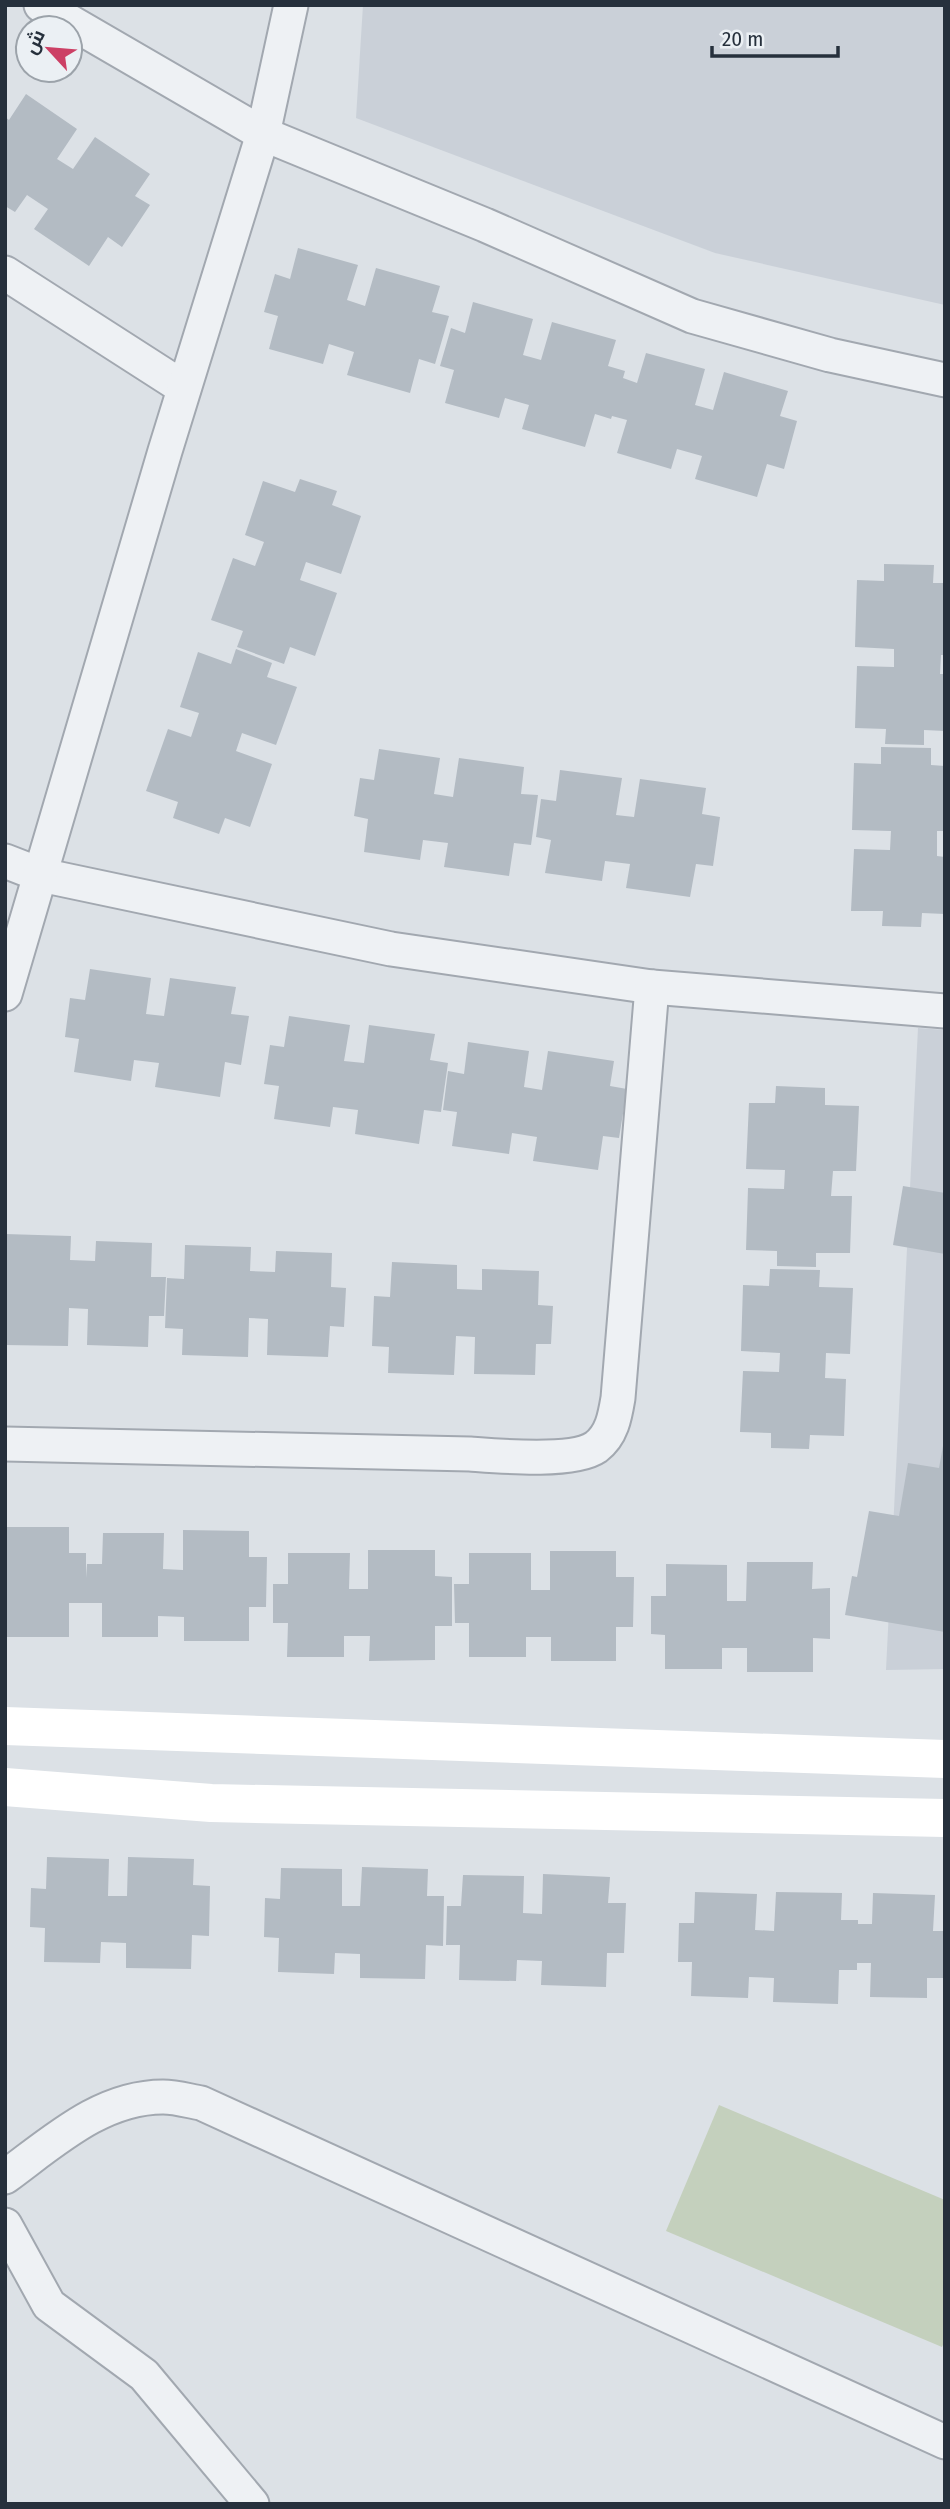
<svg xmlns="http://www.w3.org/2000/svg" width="950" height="2509" font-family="'Fira Sans Condensed',Cairo,sans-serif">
	<rect width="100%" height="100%" fill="#dce1e6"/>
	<g fill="#cad0d8">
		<polygon points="363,5 945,5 945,305 715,253 356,118"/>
		<polygon points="918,1028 945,1030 945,1669 886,1670"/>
	</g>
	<polygon fill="#c4d0bd" points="719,2105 945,2200 945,2340 942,2347 666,2231"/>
	<g fill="#b3bbc3">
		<polygon points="26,94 77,129 57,159 73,169 95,137 150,174 135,196 150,205 122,247 108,237 89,266 34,229 48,209 27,195 15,212 5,206 5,117 9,120"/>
		<polygon points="298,248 358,265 347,300 365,306 376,268 440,286 432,312 449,316 435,364 419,359 410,393 347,375 354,352 329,344 323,364 269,349 278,316 264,312 275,274 290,279"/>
		<polygon points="473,302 533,319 523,355 541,360 552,322 616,340 608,366 625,371 623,378 637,383 646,353 705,369 695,405 713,410 724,372 788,391 780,416 797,421 784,469 767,464 757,497 695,479 702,456 677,449 671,469 617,453 627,420 612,416 611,419 595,414 585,447 522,429 529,405 505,398 499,418 445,403 454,370 440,366 451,328 465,333"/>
		<polygon points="300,479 337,491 332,505 361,516 341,574 306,562 300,580 337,593 315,656 290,647 284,664 237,647 243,631 211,620 233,558 255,566 264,542 245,535 263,481 295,492"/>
		<polygon points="884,564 934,565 933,583 945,583 945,655 941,655 940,674 945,674 945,731 924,730 924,745 885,744 886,729 855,728 857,666 894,667 894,649 855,647 857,580 884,581"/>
		<polygon points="236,649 272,663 267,677 297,687 276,745 242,733 236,751 272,764 250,827 225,818 219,834 173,818 178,802 146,791 168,729 191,737 199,713 180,707 198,652 231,664"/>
		<polygon points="881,747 931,748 931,765 945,766 945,831 937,831 937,856 945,857 945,914 922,913 921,927 882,926 883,911 851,911 854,849 890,850 891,831 852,830 854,763 881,764"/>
		<polygon points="379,749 440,758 434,794 453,797 459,758 524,767 521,794 538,795 531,845 514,843 509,876 444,867 448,843 423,840 420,860 364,852 368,819 354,816 360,778 374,780"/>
		<polygon points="560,770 622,778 616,815 634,817 640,779 706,788 702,814 720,817 713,866 696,864 690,897 626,888 630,864 605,861 602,881 545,873 551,840 536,837 541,799 556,801"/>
		<polygon points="90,969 151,978 146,1014 164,1016 170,978 236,987 231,1014 249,1016 241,1065 225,1062 220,1097 155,1087 159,1063 134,1060 131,1081 74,1072 79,1039 65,1037 70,998 85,1000"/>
		<polygon points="289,1016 350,1025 344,1061 364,1063 369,1025 435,1034 430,1060 448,1063 441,1112 424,1110 419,1144 355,1134 358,1110 333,1107 330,1127 274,1119 279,1086 264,1084 270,1045 284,1047"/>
		<polygon points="468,1042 529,1051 524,1087 542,1090 548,1051 614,1061 610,1086 627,1089 619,1138 603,1136 598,1170 533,1161 537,1137 512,1133 509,1154 452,1146 457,1112 443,1110 448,1071 464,1074"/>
		<polygon points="776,1086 825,1088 825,1105 859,1106 856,1171 833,1171 831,1196 852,1196 850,1253 816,1253 816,1267 777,1266 777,1251 746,1250 748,1188 784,1189 785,1170 746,1169 749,1103 775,1103"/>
		<polygon points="903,1186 945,1193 945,1254 893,1245"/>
		<polygon points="5,1234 71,1236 70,1260 95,1261 96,1241 152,1243 151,1277 166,1277 164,1316 149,1316 148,1347 87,1345 88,1309 69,1308 68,1346 5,1345"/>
		<polygon points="185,1245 251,1247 250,1271 275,1272 276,1251 332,1253 331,1287 346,1288 344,1327 330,1326 328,1357 267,1355 268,1319 249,1318 248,1357 182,1355 183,1329 165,1328 167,1278 184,1279"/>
		<polygon points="392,1262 457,1265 457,1289 482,1290 482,1269 539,1271 538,1305 553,1306 551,1344 536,1344 535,1375 474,1374 475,1337 456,1336 454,1375 388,1373 389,1347 372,1346 374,1296 390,1297"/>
		<polygon points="770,1269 820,1270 819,1287 853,1288 850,1354 826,1353 825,1378 846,1379 844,1436 810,1435 809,1449 771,1448 771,1433 740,1432 743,1371 779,1372 780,1353 741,1351 743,1285 769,1286"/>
		<polygon points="943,1446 945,1632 845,1615 852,1576 857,1577 869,1511 899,1516 908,1463 939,1468"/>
		<polygon points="5,1527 69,1527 69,1553 86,1553 86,1578 87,1564 102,1564 103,1533 164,1533 163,1569 183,1570 183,1530 249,1531 249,1557 267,1557 266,1607 249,1607 249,1641 184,1641 184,1617 158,1616 158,1637 102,1637 102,1603 69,1603 69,1637 5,1637"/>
		<polygon points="368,1550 435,1550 435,1576 452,1577 452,1626 435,1626 435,1660 369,1661 370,1636 344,1636 344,1657 287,1657 288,1623 273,1623 273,1584 288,1584 288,1553 350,1553 349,1589 368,1589"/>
		<polygon points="550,1551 616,1551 616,1577 634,1577 633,1627 616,1627 616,1661 551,1661 551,1637 526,1637 526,1657 469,1657 469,1623 455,1623 454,1584 469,1584 469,1553 531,1553 531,1590 550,1590"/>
		<polygon points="747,1562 813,1562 812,1589 830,1588 830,1639 813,1638 813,1672 747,1672 747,1648 722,1648 722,1669 665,1669 665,1635 651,1634 651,1596 666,1596 666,1564 727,1565 727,1601 746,1601"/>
		<polygon points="47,1857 109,1859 108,1896 127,1896 128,1857 194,1859 193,1885 210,1886 209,1936 192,1935 191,1969 126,1968 126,1943 101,1942 100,1963 44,1962 45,1928 30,1927 31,1888 46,1889"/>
		<polygon points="362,1867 428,1869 427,1896 444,1896 443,1946 426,1945 425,1979 360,1978 360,1954 335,1953 334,1974 278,1972 279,1938 264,1937 265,1898 280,1899 281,1868 342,1869 342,1906 360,1906"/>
		<polygon points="543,1874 610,1877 608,1903 626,1903 624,1953 607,1953 606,1987 541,1985 542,1961 517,1960 516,1981 459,1980 460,1945 446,1945 447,1906 461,1906 463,1875 524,1876 523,1913 542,1914"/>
		<polygon points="695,1892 757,1894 755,1930 774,1931 776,1892 842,1893 841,1920 858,1920 858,1924 872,1924 873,1893 935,1895 933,1931 945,1931 945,1978 927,1978 927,1998 870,1997 871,1963 857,1963 857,1970 839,1970 838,2004 773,2002 774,1978 749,1977 748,1998 691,1996 692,1962 678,1962 679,1923 694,1923"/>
	</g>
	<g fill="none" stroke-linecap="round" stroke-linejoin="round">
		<defs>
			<g id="minor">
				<polyline points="41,5 263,134 485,225 692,316 830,355 945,380"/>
				<polyline points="5,273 184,388"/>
				<polyline points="5,861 41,875 391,949 652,987 945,1011"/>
				<polyline points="5,994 165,451 263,134 291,5"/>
				<path d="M5 1444 470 1454C498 1456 573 1463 596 1447 612 1435 615 1416 618 1398L652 987"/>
				<path d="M5 2177C53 2142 101 2097 163 2097 176 2097 189 2101 201 2103L945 2442"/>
				<polyline points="5,2225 49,2305 144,2375 252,2504"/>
			</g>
		</defs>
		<use href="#minor" stroke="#a2a8b0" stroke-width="37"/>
		<use href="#minor" stroke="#eef1f4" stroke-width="33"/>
		<g stroke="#fff" stroke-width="38">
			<polyline points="5,1726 945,1759"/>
			<polyline points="5,1787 211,1803 945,1818"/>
		</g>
	</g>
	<rect width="950" height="2509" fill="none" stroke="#26303c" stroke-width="14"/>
	<g transform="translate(49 49) rotate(296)"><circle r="33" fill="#ebf0f4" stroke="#9ca3aa" stroke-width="2"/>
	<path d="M0-5L12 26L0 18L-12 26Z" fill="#cc4065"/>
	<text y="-10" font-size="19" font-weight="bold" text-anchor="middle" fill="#26303c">ش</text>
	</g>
	<path d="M712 46v10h126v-10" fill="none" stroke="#26303c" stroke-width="3.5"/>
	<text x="722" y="46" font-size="21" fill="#26303c" stroke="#ebf0f4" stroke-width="5" paint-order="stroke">20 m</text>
</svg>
